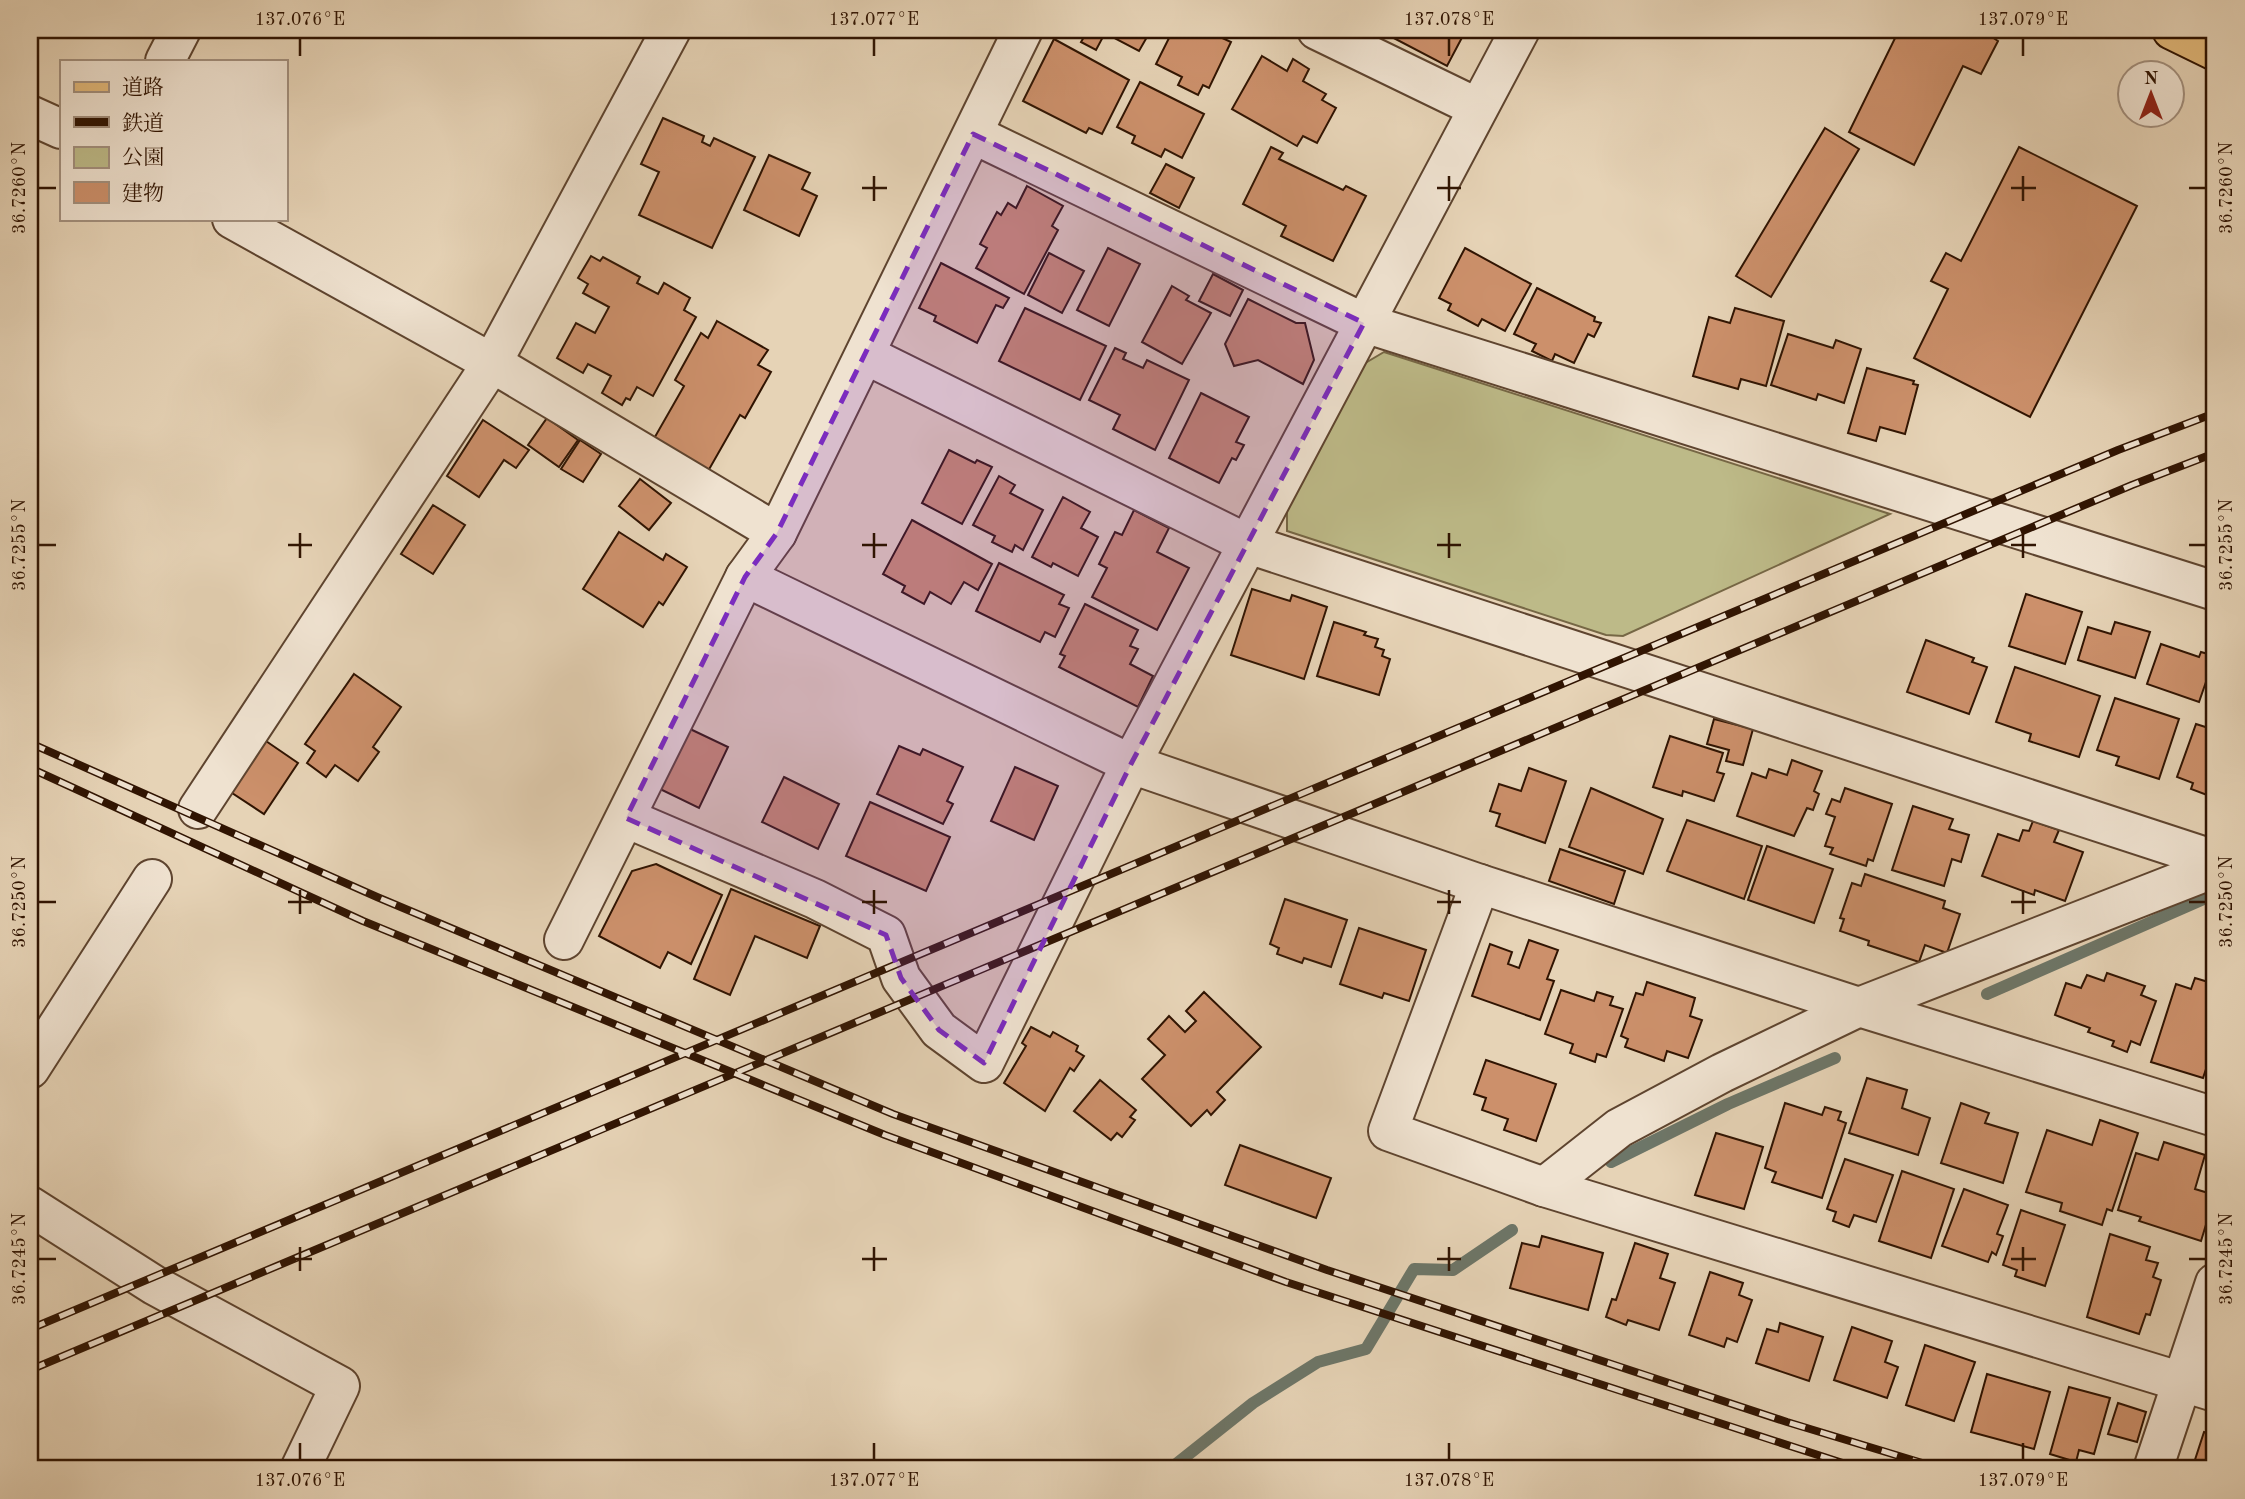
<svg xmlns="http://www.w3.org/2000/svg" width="2245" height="1499" font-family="'Old Standard TT','Noto Serif JP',serif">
	<rect width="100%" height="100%" fill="#e6d3b6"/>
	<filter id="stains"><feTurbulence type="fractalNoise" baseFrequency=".00286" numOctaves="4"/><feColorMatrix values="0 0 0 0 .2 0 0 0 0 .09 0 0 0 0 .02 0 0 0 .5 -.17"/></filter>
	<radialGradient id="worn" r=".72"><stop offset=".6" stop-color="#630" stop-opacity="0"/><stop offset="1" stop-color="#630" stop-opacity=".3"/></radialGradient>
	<polygon fill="#bdba88" stroke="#766745" stroke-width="2" points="1384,352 1890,514 1623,636 1606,635 1287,531 1287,509 1357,368"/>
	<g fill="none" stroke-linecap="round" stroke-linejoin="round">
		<g stroke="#6d7668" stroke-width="12">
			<polyline points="1987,994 2215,894"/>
			<polyline points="1611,1162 1728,1104 1835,1058"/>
			<polyline points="1170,1469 1253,1403 1318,1362 1366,1349 1414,1269 1453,1270 1512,1230"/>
		</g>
	</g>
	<g fill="#cc906b" stroke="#301402" stroke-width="2">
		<polygon points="1088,30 1151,30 1139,51 1105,33 1096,50 1081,42"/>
		<polygon points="1173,30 1205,30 1231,42 1209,88 1203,85 1198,95 1178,85 1182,77 1156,64"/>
		<polygon points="1388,30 1466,30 1447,66 1386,34"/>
		<polygon points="1899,30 1981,30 1998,41 1981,74 1963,66 1914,165 1849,132"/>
		<polygon points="1054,39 1129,80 1102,134 1089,128 1086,133 1023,101"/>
		<polygon points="1262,56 1287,71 1293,59 1309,69 1303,81 1326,94 1322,100 1336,108 1317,143 1303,136 1297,146 1232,109"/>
		<polygon points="1140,82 1204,114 1182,158 1165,149 1161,157 1132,143 1135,136 1117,127"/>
		<polygon points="663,118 704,136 702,142 710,146 714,138 755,157 712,248 639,215 659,172 641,164"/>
		<polygon points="1825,128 1859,149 1771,297 1736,276"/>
		<polygon points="1271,147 1283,153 1279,159 1343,190 1346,186 1366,196 1333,261 1281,236 1286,226 1243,204"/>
		<polygon points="2019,147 2137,206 2030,417 1914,358 1948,289 1931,281 1946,253 1961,261"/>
		<polygon points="769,155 810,173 802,189 817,196 799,236 744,210"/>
		<polygon points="1166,164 1194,178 1179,208 1150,193"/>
		<polygon points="1027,186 1063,206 1052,226 1058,230 1024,294 976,268 987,248 980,244 997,212 1001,215 1008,203 1016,208"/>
		<polygon points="1108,248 1140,264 1109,326 1077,310"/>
		<polygon points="1465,248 1531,284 1505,331 1482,319 1478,326 1448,310 1451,304 1439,298"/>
		<polygon points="1049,253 1084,271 1062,313 1028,295"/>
		<polygon points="591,256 600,261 603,257 640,277 637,283 658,294 664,283 690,298 684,310 696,317 653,396 637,387 630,400 626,398 622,405 602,393 611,376 588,364 583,373 557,358 576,323 595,333 609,307 583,293 588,284 578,278"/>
		<polygon points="941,263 1009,298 1003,308 996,305 977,343 934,321 936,316 919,308"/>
		<polygon points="1213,274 1243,290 1230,316 1199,301"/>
		<polygon points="1172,286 1189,296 1186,300 1211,313 1182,364 1142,342"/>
		<polygon points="1537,288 1595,317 1594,321 1601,323 1594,337 1588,334 1574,363 1555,354 1552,361 1532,351 1536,344 1514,334"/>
		<polygon points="1248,299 1296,323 1305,323 1314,360 1303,384 1258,360 1234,366 1225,344"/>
		<polygon points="1025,308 1106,346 1080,400 999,361"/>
		<polygon points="1735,308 1784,321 1766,386 1741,379 1738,389 1693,376 1709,317 1730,323"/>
		<polygon points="717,321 768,350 758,365 771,372 745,418 740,415 707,473 652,442 684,386 675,380 701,333 708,338"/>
		<polygon points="1788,334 1833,348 1836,340 1861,349 1844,403 1818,394 1816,400 1771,385"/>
		<polygon points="1115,348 1126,353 1123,359 1143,368 1147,360 1189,380 1155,450 1113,429 1120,415 1089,400"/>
		<polygon points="1867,368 1914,381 1913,384 1918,385 1905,434 1880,427 1876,441 1848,433"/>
		<polygon points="1201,393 1249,417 1236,442 1244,445 1236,460 1232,458 1219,483 1169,458"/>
		<polygon points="547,418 578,440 559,467 528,445"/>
		<polygon points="483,420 529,450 516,468 504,460 479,497 447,476"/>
		<polygon points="580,440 601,454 583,482 561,469"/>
		<polygon points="949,450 975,463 977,460 992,467 962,524 922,503"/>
		<polygon points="999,476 1015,485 1010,493 1043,510 1023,550 1015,545 1012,552 992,542 995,536 973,525"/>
		<polygon points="640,479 671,503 649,530 619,506"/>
		<polygon points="1063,497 1090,512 1081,528 1098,537 1078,576 1053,563 1051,567 1032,557"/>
		<polygon points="433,505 465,525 433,574 401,554"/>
		<polygon points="1134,510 1169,528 1157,552 1189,568 1157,630 1092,597 1107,568 1099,564 1115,532 1122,535"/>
		<polygon points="912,520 992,564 978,590 964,582 951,604 930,592 924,604 902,592 905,586 883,574"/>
		<polygon points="619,532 663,560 666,554 687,567 663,605 659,602 643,627 583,589"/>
		<polygon points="999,563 1064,595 1059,604 1069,608 1055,637 1045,632 1040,642 976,611"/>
		<polygon points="1252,589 1290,601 1292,595 1327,607 1304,679 1231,655"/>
		<polygon points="2026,594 2082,612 2065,664 2009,646"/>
		<polygon points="1085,604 1138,630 1130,646 1138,649 1130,664 1153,676 1138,707 1059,667 1065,656 1060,654"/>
		<polygon points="1334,622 1366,632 1364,635 1378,639 1375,647 1384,650 1382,656 1390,659 1379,695 1317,676"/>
		<polygon points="2115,622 2150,632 2135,678 2078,660 2088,627 2111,634"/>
		<polygon points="1926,640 1974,658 1972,662 1987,667 1969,714 1907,692"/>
		<polygon points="2161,644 2199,657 2201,652 2215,656 2199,702 2147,684"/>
		<polygon points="2015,667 2100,696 2079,757 2029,741 2031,734 1996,722"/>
		<polygon points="354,674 401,707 373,747 379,752 358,781 335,765 326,777 307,763 315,751 305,744"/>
		<polygon points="2115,698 2179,719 2159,779 2116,765 2119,757 2097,750"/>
		<polygon points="1714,719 1753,729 1743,765 1726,761 1729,750 1707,744"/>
		<polygon points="2196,724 2215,730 2215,798 2191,789 2193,783 2177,777"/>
		<polygon points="688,728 728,747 699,808 660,789"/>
		<polygon points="1670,736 1723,753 1717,772 1724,774 1714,801 1683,791 1682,796 1653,787"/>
		<polygon points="263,739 298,763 264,814 229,791"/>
		<polygon points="899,746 920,755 923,749 963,767 947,801 953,804 943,824 877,794"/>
		<polygon points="1792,760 1822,771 1814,791 1819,794 1813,810 1807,808 1794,836 1737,816 1752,773 1766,778 1769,769 1787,775"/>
		<polygon points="1015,767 1058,786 1034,840 991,821"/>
		<polygon points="1529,768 1566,781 1545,843 1496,826 1500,814 1490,811 1499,784 1521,791"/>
		<polygon points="784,777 839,804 818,849 762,822"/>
		<polygon points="1591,788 1663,819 1643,874 1569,847"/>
		<polygon points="1845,788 1892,804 1873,861 1868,859 1866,866 1830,854 1833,848 1825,846 1835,817 1826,814 1832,799 1840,802"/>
		<polygon points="870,802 950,837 926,891 846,856"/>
		<polygon points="1913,806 1953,819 1949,829 1969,835 1961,862 1952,859 1944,886 1892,870"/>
		<polygon points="1687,820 1762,846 1744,899 1667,871"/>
		<polygon points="2033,821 2059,830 2054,842 2083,852 2065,901 2035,890 2034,895 1982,876 1998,834 2019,841 2023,830 2029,831"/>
		<polygon points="1767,846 1833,869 1814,923 1748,900"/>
		<polygon points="1560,849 1625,871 1614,904 1549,881"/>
		<polygon points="656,864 722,895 691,964 668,952 660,968 599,936 632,871"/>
		<polygon points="1865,874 1945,901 1943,908 1960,914 1947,953 1925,945 1919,962 1868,945 1869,941 1840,931 1844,919 1840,918 1852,883 1861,886"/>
		<polygon points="731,889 820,926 807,958 755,936 730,995 694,979"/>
		<polygon points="1285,899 1347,920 1331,967 1304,958 1302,963 1277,954 1279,948 1270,944"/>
		<polygon points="1359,928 1426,950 1409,1001 1384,993 1382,998 1340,984"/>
		<polygon points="1529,940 1558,950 1547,979 1554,981 1540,1020 1472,996 1490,944 1512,952 1508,964 1519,968"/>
		<polygon points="2107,973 2145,986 2141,995 2156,1001 2140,1045 2131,1041 2127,1052 2112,1046 2114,1041 2088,1032 2090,1028 2055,1015 2066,983 2081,988 2087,975 2104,981"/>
		<polygon points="2195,978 2215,984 2212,996 2215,997 2215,1067 2207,1066 2203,1078 2151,1062 2176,984 2191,989"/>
		<polygon points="1647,982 1695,998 1690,1016 1702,1020 1688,1058 1667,1051 1664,1061 1625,1047 1628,1039 1621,1036 1636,993 1643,995"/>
		<polygon points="1561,990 1594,1001 1597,992 1613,997 1610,1005 1623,1009 1606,1057 1597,1054 1595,1062 1570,1053 1573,1044 1545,1034"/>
		<polygon points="1204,992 1261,1047 1217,1092 1225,1100 1211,1115 1207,1110 1191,1126 1142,1079 1165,1055 1148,1039 1169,1016 1185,1032 1196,1021 1186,1011"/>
		<polygon points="1031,1027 1050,1037 1053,1032 1078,1046 1076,1051 1084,1056 1074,1071 1070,1068 1045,1111 1004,1083 1026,1046 1022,1043"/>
		<polygon points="1486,1060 1556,1084 1536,1141 1504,1130 1508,1119 1482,1110 1486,1098 1474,1094"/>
		<polygon points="1867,1078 1907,1090 1902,1108 1930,1118 1918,1155 1849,1133"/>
		<polygon points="1100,1080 1136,1110 1130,1117 1135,1120 1122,1137 1117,1133 1111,1140 1074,1111"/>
		<polygon points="1785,1103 1822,1115 1825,1107 1841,1112 1838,1120 1846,1123 1822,1198 1772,1182 1776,1172 1765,1168"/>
		<polygon points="1961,1103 1989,1113 1985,1123 2018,1133 2003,1183 1941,1163"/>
		<polygon points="2100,1120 2138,1133 2112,1211 2107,1209 2102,1225 2060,1211 2062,1203 2026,1192 2047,1130 2092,1145"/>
		<polygon points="1716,1133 1763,1147 1744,1209 1695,1195"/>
		<polygon points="2164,1142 2205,1155 2195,1189 2215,1195 2201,1241 2139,1221 2141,1217 2118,1210 2136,1153 2158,1160"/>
		<polygon points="1240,1145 1331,1178 1316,1218 1225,1185"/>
		<polygon points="1845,1159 1893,1175 1876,1222 1854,1215 1849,1227 1833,1221 1836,1212 1827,1209"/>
		<polygon points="1902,1171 1954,1189 1931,1258 1879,1241"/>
		<polygon points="1964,1189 2008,1205 1997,1234 2003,1236 1996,1255 1992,1252 1988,1262 1942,1246"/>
		<polygon points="2021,1210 2065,1225 2045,1286 2015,1276 2017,1270 2003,1265"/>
		<polygon points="2110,1234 2150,1247 2146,1260 2158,1263 2153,1277 2161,1280 2150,1315 2146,1314 2139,1334 2087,1317"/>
		<polygon points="1542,1236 1603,1253 1588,1310 1510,1288 1522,1243 1539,1247"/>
		<polygon points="1635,1243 1668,1254 1660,1278 1675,1283 1659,1330 1628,1320 1626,1325 1606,1317 1612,1299 1616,1300"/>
		<polygon points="1710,1272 1743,1283 1739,1295 1752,1300 1737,1342 1727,1338 1724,1347 1689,1335"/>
		<polygon points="1780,1323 1823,1337 1809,1381 1756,1363 1767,1329 1778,1332"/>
		<polygon points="1852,1327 1892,1341 1885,1362 1898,1367 1887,1398 1834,1380"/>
		<polygon points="1925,1345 1975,1362 1954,1421 1906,1405"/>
		<polygon points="1987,1374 2050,1392 2034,1449 1971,1432"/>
		<polygon points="2069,1387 2110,1398 2094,1454 2079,1450 2076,1462 2050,1454"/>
		<polygon points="2118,1403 2146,1412 2137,1442 2108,1434"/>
		<polygon points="2204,1432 2214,1436 2215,1432 2215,1469 2192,1469"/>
	</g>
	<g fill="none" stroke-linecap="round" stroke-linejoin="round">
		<defs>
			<g id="minor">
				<polyline points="1317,30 1478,108"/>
				<polyline points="165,61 181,30"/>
				<polyline points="30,115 61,129"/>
				<polyline points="973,134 1364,323 2215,591"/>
				<polyline points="232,219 492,363 671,30"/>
				<polyline points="866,355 1248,544 2215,860"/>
				<polyline points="777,533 1023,30"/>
				<polyline points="745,577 1131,764 1480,884 1859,1007 2215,1117"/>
				<polyline points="198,809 492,363 777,533 745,577 564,940"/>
				<polyline points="626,818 815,899 886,935 901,978 939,1030 984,1063 1131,764 1520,30"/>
				<polyline points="1480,884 1388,1131 1544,1187 1619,1128 1722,1073 1859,1007 2215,868"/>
				<polyline points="30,1069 152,879"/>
				<polyline points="1544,1187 2215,1392"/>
				<polyline points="30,1206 154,1285 340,1386 300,1469"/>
				<polyline points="2153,1469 2215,1283"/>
			</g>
			<polyline id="primary" points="2172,30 2215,51"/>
		</defs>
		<use href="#minor" stroke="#5e442f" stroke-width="42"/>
		<use href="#primary" stroke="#301402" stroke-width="42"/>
		<use href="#minor" stroke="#efe2d0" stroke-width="38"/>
		<use href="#primary" stroke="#e3ba7b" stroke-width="38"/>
		<defs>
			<g id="rail">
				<polyline points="30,743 377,897 893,1114 1327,1270 1787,1422 1942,1469"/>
				<polyline points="30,768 363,921 885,1135 1286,1282 1861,1469"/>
				<polyline points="30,1329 2118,450 2215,413"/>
				<polyline points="30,1370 2132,485 2215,453"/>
			</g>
		</defs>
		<use href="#rail" stroke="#301402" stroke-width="8"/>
		<use href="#rail" stroke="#efe2d0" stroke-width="5" stroke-dasharray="16" stroke-linecap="butt"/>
	</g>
	<path fill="#7b2cbf" fill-opacity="0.2" stroke="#7b2cbf" stroke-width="5" stroke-dasharray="14 9" stroke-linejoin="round" d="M973 134 1364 323 1131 764 984 1063 939 1030 901 978 886 935 626 818 745 577 777 533Z"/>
	<path fill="none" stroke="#301402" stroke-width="2.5" d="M300 38V56M874 38V56M1449 38V56M2023 38V56M874 176V201M1449 176V201M2023 176V201M38 188H56M862 188H887M1437 188H1461M2011 188H2036M2189 188H2206M300 533V558M874 533V558M1449 533V558M2023 533V558M38 545H56M288 545H312M862 545H887M1437 545H1461M2011 545H2036M2189 545H2206M300 890V914M874 890V914M1449 890V914M2023 890V914M38 902H56M288 902H312M862 902H887M1437 902H1461M2011 902H2036M2189 902H2206M300 1247V1271M874 1247V1271M1449 1247V1271M2023 1247V1271M38 1259H56M288 1259H312M862 1259H887M1437 1259H1461M2011 1259H2036M2189 1259H2206M300 1443V1460M874 1443V1460M1449 1443V1460M2023 1443V1460"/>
	<rect width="2245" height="1499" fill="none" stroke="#e6d3b6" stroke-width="77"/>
	<rect x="60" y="60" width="228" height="161" fill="#efe2d0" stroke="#a3907e" stroke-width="2"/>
	<rect x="74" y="82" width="35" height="10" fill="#e3ba7b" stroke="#a3907e" stroke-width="2"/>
	<text x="122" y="94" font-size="21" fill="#301402">道路</text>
	<rect x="74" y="117" width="35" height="10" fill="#301402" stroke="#a3907e" stroke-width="2"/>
	<text x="122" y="130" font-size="21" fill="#301402">鉄道</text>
	<rect x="74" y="147" width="35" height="21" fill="#bdba88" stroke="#a3907e" stroke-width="2"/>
	<text x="122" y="164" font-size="21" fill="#301402">公園</text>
	<rect x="74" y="182" width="35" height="21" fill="#cc906b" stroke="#a3907e" stroke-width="2"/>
	<text x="122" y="200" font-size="21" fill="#301402">建物</text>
	<g transform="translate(2151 94)"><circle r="33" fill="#efe2d0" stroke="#a3907e" stroke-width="2"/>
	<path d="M0-5L12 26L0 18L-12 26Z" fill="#8f2418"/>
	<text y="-10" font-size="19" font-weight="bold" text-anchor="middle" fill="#301402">N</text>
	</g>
	<rect x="38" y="38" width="2168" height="1422" fill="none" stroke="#301402" stroke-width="2.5"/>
	<g font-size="18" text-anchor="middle" fill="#301402">
		<text x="300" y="25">137.076°E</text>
		<text x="874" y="25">137.077°E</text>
		<text x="1449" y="25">137.078°E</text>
		<text x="2023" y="25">137.079°E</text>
		<text transform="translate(19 188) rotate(-90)" y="6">36.7260°N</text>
		<text transform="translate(2226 188) rotate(-90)" y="6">36.7260°N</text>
		<text transform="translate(19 545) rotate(-90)" y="6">36.7255°N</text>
		<text transform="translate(2226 545) rotate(-90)" y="6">36.7255°N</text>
		<text transform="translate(19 902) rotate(-90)" y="6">36.7250°N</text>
		<text transform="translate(2226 902) rotate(-90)" y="6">36.7250°N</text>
		<text transform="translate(19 1259) rotate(-90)" y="6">36.7245°N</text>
		<text transform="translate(2226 1259) rotate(-90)" y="6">36.7245°N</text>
		<text x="300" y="1486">137.076°E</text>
		<text x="874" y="1486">137.077°E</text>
		<text x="1449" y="1486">137.078°E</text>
		<text x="2023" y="1486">137.079°E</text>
	</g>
	<rect width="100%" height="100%" filter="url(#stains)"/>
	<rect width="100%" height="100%" fill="url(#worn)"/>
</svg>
